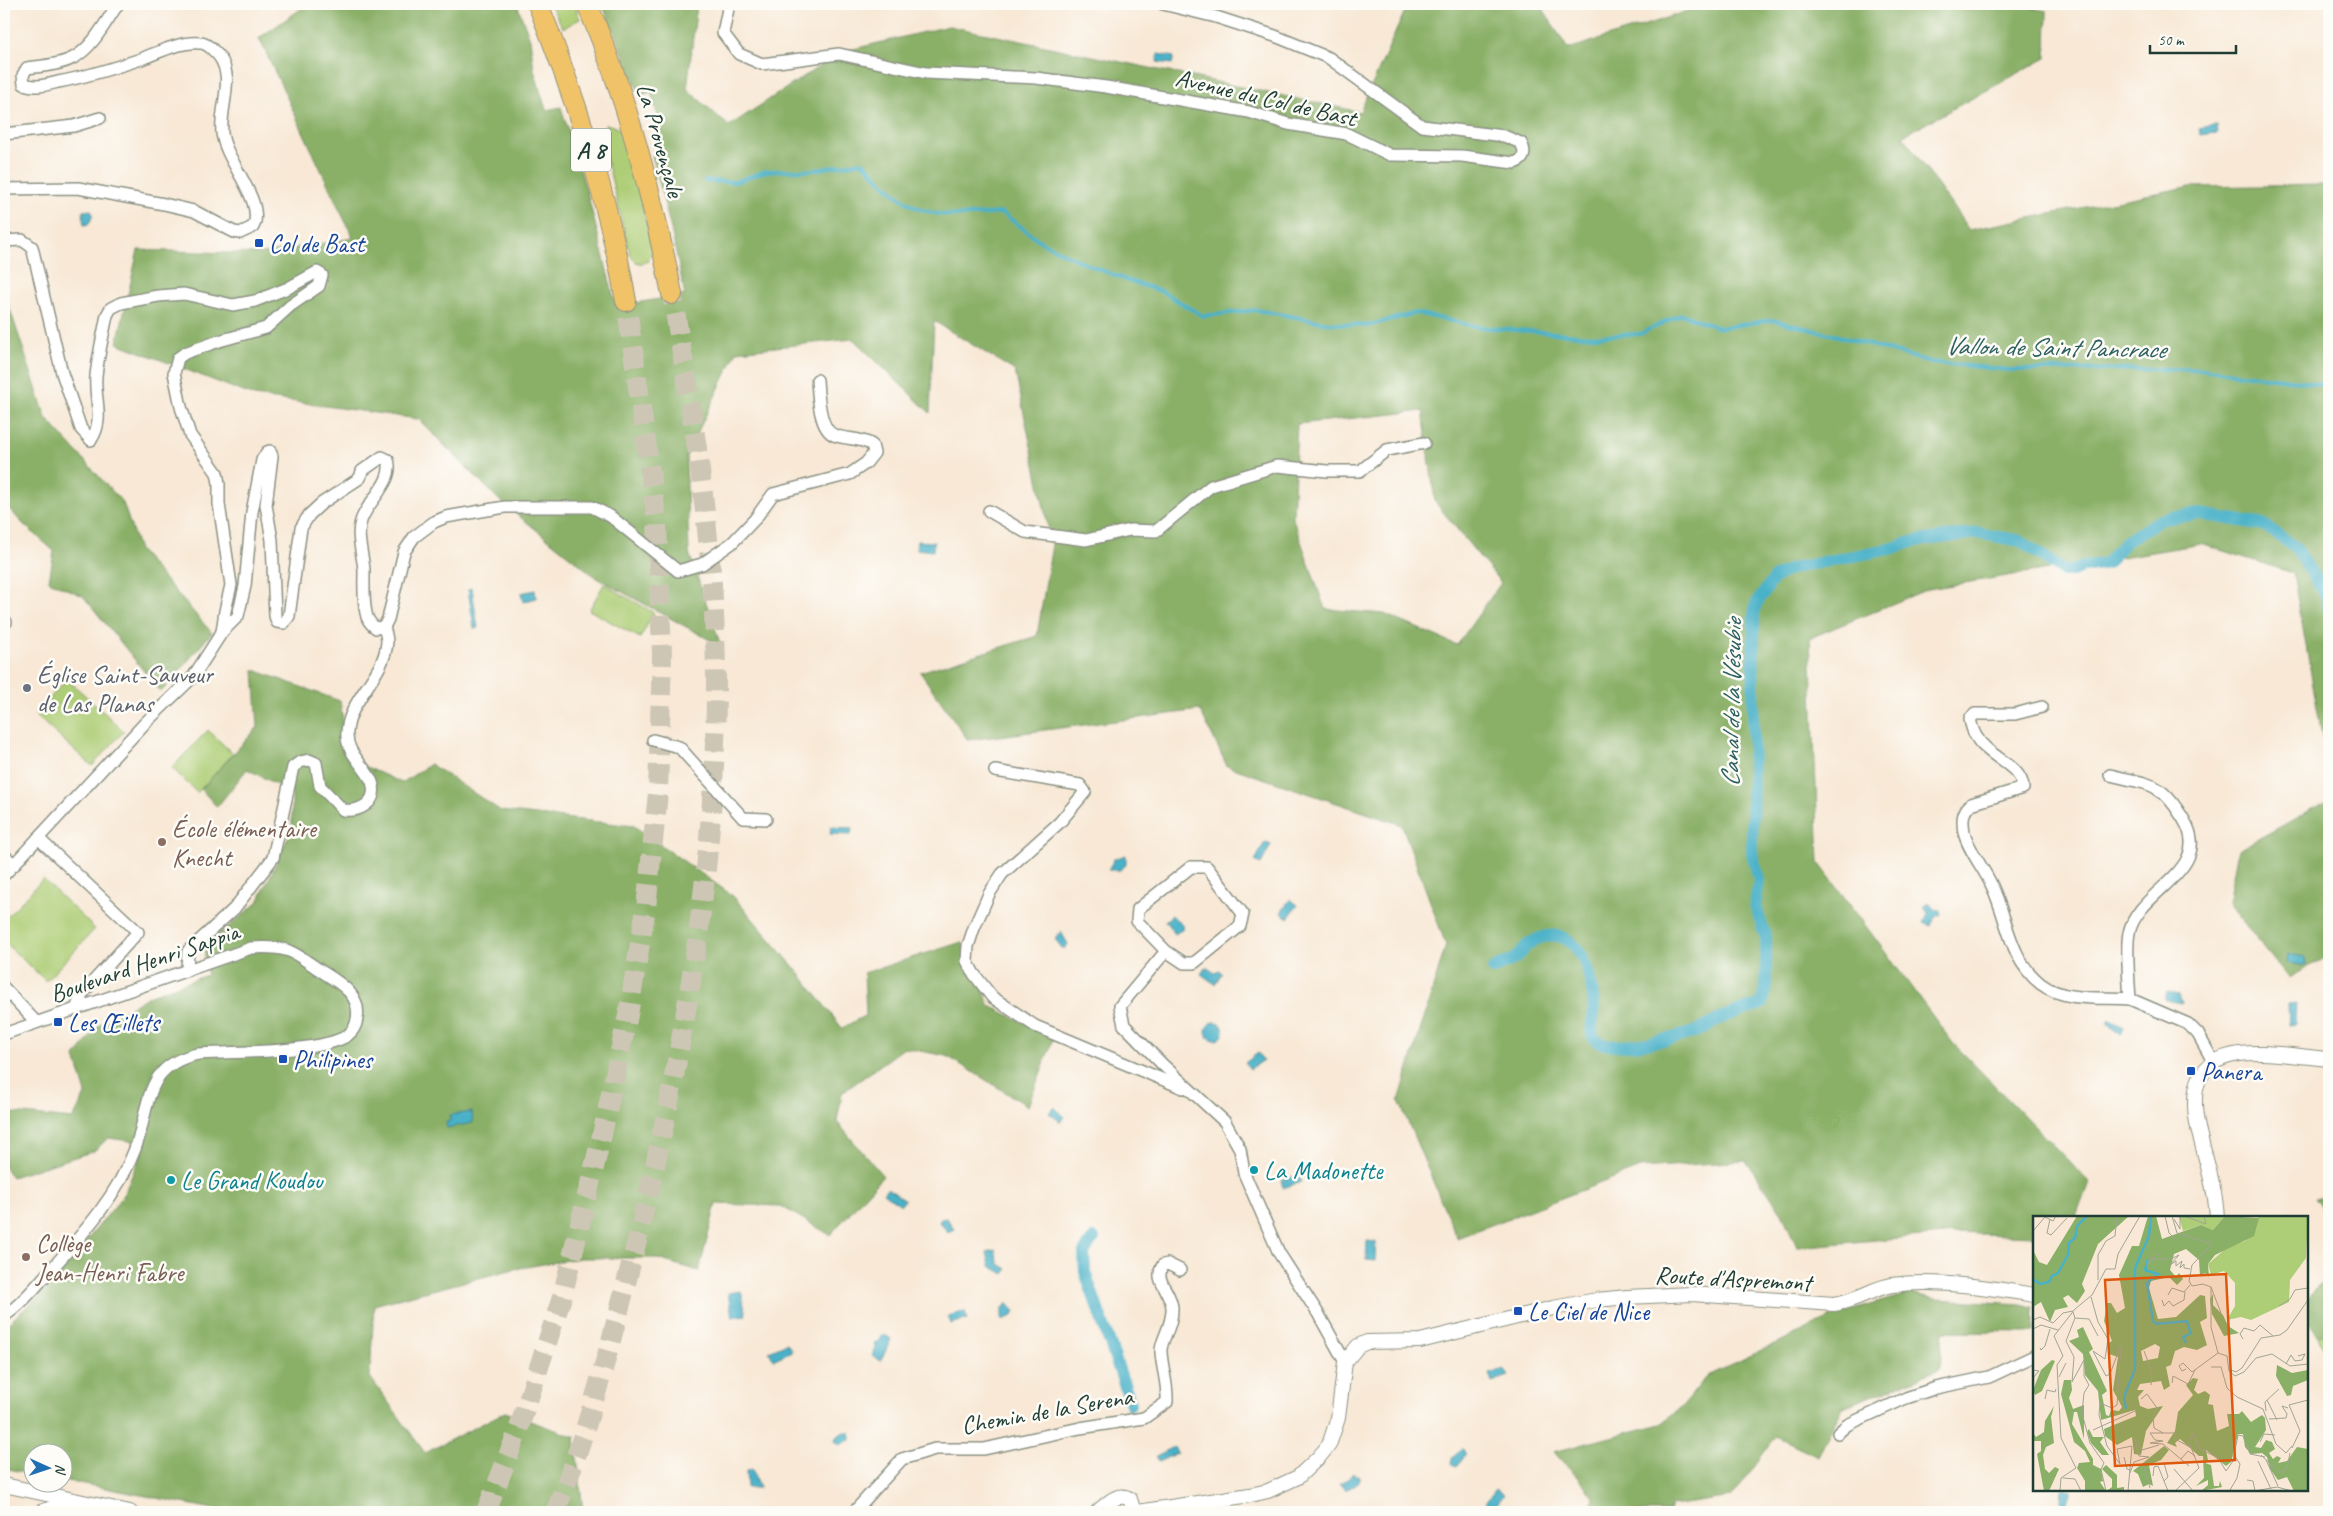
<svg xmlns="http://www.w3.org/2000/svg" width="2333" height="1516" font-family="Caveat,sans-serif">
	<rect width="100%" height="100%" fill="#fdfcf7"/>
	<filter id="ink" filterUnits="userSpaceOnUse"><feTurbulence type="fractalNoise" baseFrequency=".02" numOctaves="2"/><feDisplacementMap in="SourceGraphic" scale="10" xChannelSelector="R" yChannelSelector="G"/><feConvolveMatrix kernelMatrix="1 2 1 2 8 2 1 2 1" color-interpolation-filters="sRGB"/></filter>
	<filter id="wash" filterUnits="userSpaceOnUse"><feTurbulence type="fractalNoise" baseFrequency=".0096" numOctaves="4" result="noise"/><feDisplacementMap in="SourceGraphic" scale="20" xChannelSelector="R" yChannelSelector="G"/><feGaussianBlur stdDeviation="1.12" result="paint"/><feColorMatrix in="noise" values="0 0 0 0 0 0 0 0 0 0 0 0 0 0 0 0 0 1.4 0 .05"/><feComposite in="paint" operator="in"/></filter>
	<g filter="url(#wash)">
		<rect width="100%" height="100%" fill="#f8e8d5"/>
		<g fill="#adcd76" stroke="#668555">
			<polygon points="550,4 575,4 580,19 563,28"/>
			<path d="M606 124 616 127 622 134 630 156 653 251 647 262C638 265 634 262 630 254L604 149 603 131Z"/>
			<polygon points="604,584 654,613 640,638 589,610"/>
			<polygon points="67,679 124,731 92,766 35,715"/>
			<polygon points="208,730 233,754 197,793 172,768"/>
			<polygon points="43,879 95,929 46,981 4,942 4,920"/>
			<polygon points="2329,1331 2329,1366 2319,1336"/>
		</g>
		<g fill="#8ab067" stroke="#54764e" fill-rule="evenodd">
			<path d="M308 4H517L530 39 534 70 546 110 561 107 587 192 616 306 685 295 671 229 652 155 661 152 656 132 662 130 651 92 640 95 602 4H697L687 89 729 126 841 52 949 26 1360 112 1408 4H1540L1568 49 1658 21 1707 4H2012L2047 11 2046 58 1903 136 1969 230 2187 187 2329 185V885L2325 888 2329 893V956L2288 978 2228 903 2238 850 2327 801 2328 769 2293 573 2201 544 1928 589 1810 638 1819 863 1952 1042 2089 1182 2076 1217H2034V1236L1955 1233 1797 1247 1782 1213 1746 1161 1640 1168 1457 1238 1399 1101 1446 945 1402 825 1227 766 1200 710 968 740 920 672 1037 636 1052 545 1015 371 934 321 930 413 853 339 737 351 686 456 689 553 721 646 597 578 500 501 418 419 254 396 117 343 138 250 262 254 353 238 259 38ZM1423 411 1435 502 1501 583 1457 645 1384 614 1325 609 1293 519 1297 424Z"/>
			<polygon points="4,291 46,418 123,503 139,550 212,633 161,692 83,596 49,581 54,551 21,522 4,503"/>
			<polygon points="254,670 340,701 349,759 402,783 430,764 501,811 634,826 733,896 800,974 842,1028 866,1015 864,973 962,942 990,1006 1054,1037 1028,1106 947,1056 904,1048 842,1093 837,1122 883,1176 830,1235 781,1206 716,1204 699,1271 654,1258 580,1258 514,1269 374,1305 370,1377 425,1453 505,1412 575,1437 583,1512 229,1512 63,1480 62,1454 32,1454 32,1474 4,1468 4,1327 49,1287 123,1196 146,1143 108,1138 94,1151 12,1177 4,1167 4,1112 73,1119 86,1093 75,1057 99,1025 151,995 207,975 204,947 258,902 292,829 292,793 247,769 217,807 201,789 258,727"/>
			<polygon points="2314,1198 2329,1198 2329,1219"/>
			<polygon points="2329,1276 2329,1331 2319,1336 2307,1322 2307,1300"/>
			<polygon points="1911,1293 1936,1299 2021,1304 2034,1307 2034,1332 1943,1331 1940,1369 1843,1407 1818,1456 1776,1436 1732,1497 1671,1506 1669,1512 1590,1512 1593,1496 1554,1452 1664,1423 1685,1403 1707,1376 1839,1314"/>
		</g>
		<g fill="#49b1c8" stroke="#34777e">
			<polygon points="1158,54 1174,57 1172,64 1157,62"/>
			<polygon points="2216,125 2217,133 2200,135 2199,128"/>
			<polygon points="91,210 93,215 89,224 84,225 83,211"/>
			<polygon points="917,541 934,542 933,551 916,549"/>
			<polygon points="472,588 478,628 474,628 468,589"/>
			<polygon points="535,590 536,598 523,602 521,593"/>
			<polygon points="831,827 852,828 851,835 830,834"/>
			<polygon points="1265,842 1271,845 1261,864 1255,861"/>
			<polygon points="1126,855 1126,865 1120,870 1108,870 1114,859"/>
			<polygon points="1290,899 1298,905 1288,918 1281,913"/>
			<polygon points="1929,903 1935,910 1940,910 1941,915 1936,916 1931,926 1924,923 1928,913 1924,907"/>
			<polygon points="1172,915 1182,925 1183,929 1175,934 1165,921"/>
			<polygon points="1061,932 1068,944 1065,948 1062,948 1055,939"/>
			<polygon points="2288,954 2305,957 2306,966 2287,963"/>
			<polygon points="1206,967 1215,973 1219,971 1222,973 1215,984 1201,974"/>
			<polygon points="2167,992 2179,994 2182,1003 2165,1000"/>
			<polygon points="2296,1004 2295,1023 2289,1024 2288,1005"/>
			<polygon points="2109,1020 2124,1027 2121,1035 2107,1024"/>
			<circle cx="1215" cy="1031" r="9"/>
			<polygon points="1258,1053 1263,1060 1250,1069 1245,1063"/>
			<polygon points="1054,1107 1065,1117 1061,1122 1049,1113"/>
			<polygon points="472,1112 473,1123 447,1128 446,1122 450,1121 450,1115"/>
			<polygon points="1299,1175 1301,1182 1283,1188 1281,1180"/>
			<polygon points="887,1188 905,1200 901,1205 883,1193"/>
			<polygon points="947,1218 954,1229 948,1232 939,1222 941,1219"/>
			<polygon points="1367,1241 1376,1242 1375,1261 1366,1260"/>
			<polygon points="995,1250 999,1264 1007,1269 1004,1274 990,1266 987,1252"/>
			<polygon points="741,1291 746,1315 732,1317 728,1293"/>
			<polygon points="1007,1303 1015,1311 1013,1316 1002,1320 1002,1310"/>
			<polygon points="965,1311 967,1319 951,1324 948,1316"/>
			<polygon points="883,1334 891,1339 881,1361 872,1356 875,1349 874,1343 879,1341"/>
			<polygon points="787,1343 792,1351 773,1360 769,1351"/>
			<polygon points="1504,1369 1509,1376 1492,1382 1489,1374"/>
			<polygon points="844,1432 850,1433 850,1440 839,1445 835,1441 836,1437"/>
			<polygon points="1174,1447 1177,1453 1159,1461 1156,1456"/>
			<polygon points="1462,1449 1465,1452 1465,1456 1457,1466 1451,1464 1452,1458"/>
			<polygon points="752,1469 759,1488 747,1488 746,1471"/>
			<polygon points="1353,1473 1359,1477 1359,1480 1356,1485 1345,1490 1339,1483 1348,1479"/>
			<polygon points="1496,1489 1504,1495 1493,1509 1485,1503"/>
			<polygon points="2062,1490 2071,1491 2067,1503 2063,1505 2061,1501"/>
		</g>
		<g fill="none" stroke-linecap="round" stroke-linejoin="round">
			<path stroke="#49b1c8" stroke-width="4" d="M705 181 735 182 766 171 812 170 863 162C878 178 899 201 920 209 946 219 975 215 1002 213L1043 243 1079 261 1126 280 1161 291 1203 316 1256 310 1328 323 1367 326 1416 313 1478 327 1592 336 1640 334 1682 314 1719 328 1772 320 1838 336 1930 362 2009 370 2201 369 2329 385"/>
			<g stroke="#49b1c8" stroke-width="12">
				<path d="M1493 969C1501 965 1510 962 1517 957 1522 953 1525 946 1530 943 1577 914 1593 975 1594 1010 1594 1019 1588 1032 1595 1039 1609 1055 1677 1038 1697 1031 1706 1028 1714 1021 1724 1017 1736 1011 1750 1009 1763 1003L1766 984V938L1755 905 1759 880 1752 853 1754 615 1756 604 1774 578 1790 569 1813 564 1894 548 1911 542 1977 533 2021 541 2064 571H2073L2083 567 2107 563 2126 541 2162 519 2199 514 2264 525 2295 547 2324 592 2329 609"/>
				<polyline points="1094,1238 1084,1252 1085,1272 1131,1404"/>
			</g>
		</g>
	</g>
	<g filter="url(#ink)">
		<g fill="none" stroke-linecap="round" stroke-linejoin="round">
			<g stroke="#cdc6b5" stroke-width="20" stroke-dasharray="20 10" stroke-linecap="butt">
				<polyline points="486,1512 518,1431 562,1297 602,1135 628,1015 646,908 658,793 662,654 657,522 626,301"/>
				<path d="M555 1512C589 1429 611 1342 633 1256 681 1067 717 873 716 678 715 549 694 421 672 294"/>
			</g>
			<defs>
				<g id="minor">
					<path d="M729 4 723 33 739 54 762 64 839 54 926 73 1036 78 1106 87 1249 112 1288 124 1347 134 1390 155 1462 156 1514 163C1525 160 1526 152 1521 143L1504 136 1422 126 1329 58 1275 36 1216 17 1163 4"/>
					<polyline points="4,134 74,126 100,118"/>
					<path d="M4 189 78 188 164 204 194 211 234 232 240 233 253 227C266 202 225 161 222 133 219 105 239 72 213 50 210 47 205 43 200 43 179 41 158 53 138 60 111 69 86 77 58 82 46 85 36 88 24 84L23 75 27 68C42 66 60 65 73 58 93 48 106 21 118 4"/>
					<path d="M4 241 22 240 32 247 62 373 81 429 91 440C105 419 94 400 96 376 98 356 103 336 107 315L111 308 121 303 158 296 184 294 233 305 255 301 288 288 317 272 322 275 319 286 290 306 266 328 219 341 185 353 178 358 174 373 181 407 190 435 217 473 219 483V504L231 585 225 611 222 632"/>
					<polyline points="989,511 1025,532 1086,540 1130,530 1156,531 1211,486 1277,466 1327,471 1360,471 1387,450 1424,443"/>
					<polyline points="4,622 6,622"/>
					<path d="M2042 707 2015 714H1975L1970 719C1972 731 1978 742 1987 749 2000 761 2022 769 2023 788L1971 804C1962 812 1962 820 1964 832 1967 848 1985 870 1992 886 2008 920 2009 959 2041 984 2065 1002 2102 997 2130 999"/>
					<polyline points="653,740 679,747 743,818 766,819"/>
					<polyline points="995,771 1074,784 1080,785 1085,792 1060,822 1002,874 989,894 974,928 968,946 967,961 974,974 992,997 1035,1026 1183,1088"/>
					<path d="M2110 775C2151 785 2161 781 2184 820 2215 871 2138 889 2129 933 2126 946 2129 985 2130 999L2188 1024 2198 1034 2213 1061"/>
					<polyline points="38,838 138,932 82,994 76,1009"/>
					<polyline points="4,855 14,865"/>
					<path d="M4 875 145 723 193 677 222 632 238 616 245 586 252 512 262 460 267 452 270 451 272 456 266 505 272 540 275 616 277 622 284 623 289 616 301 528 309 515 322 503 360 478 362 471 382 457 388 460C395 482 367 501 361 521 356 536 363 555 364 570 364 584 363 599 366 613 367 620 370 624 376 628L384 627 388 619 404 552 414 537 434 522 446 517 505 507H592L610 516 678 571 702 564 732 543 755 519 773 494 850 474 866 463 874 453 872 445C860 437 847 440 834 435 819 429 818 394 817 380"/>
					<polyline points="1166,951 1137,921 1138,909 1191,867 1207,867 1243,914 1240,926 1194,963 1184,963 1166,951 1120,1006 1124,1025 1163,1065 1225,1122 1240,1149 1244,1173 1279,1253 1319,1315 1345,1362"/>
					<path d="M187 970 188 951 234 909 273 858 293 767 300 762 309 760 316 763 320 786 343 810C359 812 379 803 372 782 365 765 345 753 347 732 349 699 385 675 387 642 387 637 385 631 384 627"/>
					<polyline points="4,988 36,1022"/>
					<path d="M4 1034 251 948C264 947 277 947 289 951 299 955 309 963 318 969 336 981 362 993 357 1019 356 1026 353 1031 348 1035 323 1053 231 1052 198 1054 183 1057 169 1063 159 1076 145 1096 144 1126 135 1149 117 1197 81 1236 48 1273 34 1288 21 1305 4 1316"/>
					<polyline points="1838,1433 1847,1425 1906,1398 1936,1388 1989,1377 2034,1356"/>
					<path d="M854 1512 902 1459 935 1449H984L1080 1428 1144 1418 1167 1402C1168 1384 1162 1369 1161 1352 1160 1340 1173 1327 1172 1307 1170 1290 1153 1280 1163 1265L1168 1264 1180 1270"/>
				</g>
				<g id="tertiary">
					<path d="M2217 1217C2215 1186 2205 1158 2198 1128 2177 1031 2268 1054 2329 1059"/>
					<polyline points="4,1485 130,1512"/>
					<polyline points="40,1512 74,1501"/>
					<path d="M1097 1512C1106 1505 1117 1491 1130 1499L1134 1512"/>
					<path d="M1138 1512 1250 1495 1268 1491 1298 1477 1319 1457 1329 1445 1338 1418 1345 1362 1358 1346 1367 1342 1420 1341 1553 1308 1597 1300 1627 1297 1692 1294 1834 1304C1856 1301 1873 1288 1892 1285 1931 1279 1995 1288 2034 1295"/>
				</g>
				<g id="motorway">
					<path d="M538 4C577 101 608 198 626 301"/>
					<path d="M587 4C627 97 652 195 672 294"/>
				</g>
			</defs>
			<use href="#minor" stroke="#8c9284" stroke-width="14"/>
			<use href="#tertiary" stroke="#8c9284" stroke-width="16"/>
			<use href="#motorway" stroke="#8c9284" stroke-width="22"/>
			<use href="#minor" stroke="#fff" stroke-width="11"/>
			<use href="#tertiary" stroke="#fff" stroke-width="14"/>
			<use href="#motorway" stroke="#f1c369" stroke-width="20"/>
		</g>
	</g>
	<g fill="#1a4fb4" stroke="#fdfcf7" stroke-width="2">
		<rect x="254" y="238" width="10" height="10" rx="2.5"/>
		<rect x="53" y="1017" width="10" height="10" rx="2.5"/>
		<rect x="278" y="1054" width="10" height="10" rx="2.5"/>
		<rect x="2186" y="1066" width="10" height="10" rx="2.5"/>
		<rect x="1513" y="1306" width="10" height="10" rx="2.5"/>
	</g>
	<circle fill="#6b7280" stroke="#fdfcf7" stroke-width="2" cx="27" cy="688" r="5"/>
	<g fill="#8d6e63" stroke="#fdfcf7" stroke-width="2">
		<circle cx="162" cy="842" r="5"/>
		<circle cx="26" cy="1257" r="5"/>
	</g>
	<g fill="#0f9aa8" stroke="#fdfcf7" stroke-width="2">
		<circle cx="1254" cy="1170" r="5"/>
		<circle cx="171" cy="1180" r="5"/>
	</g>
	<g text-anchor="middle" stroke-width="5" stroke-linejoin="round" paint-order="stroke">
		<rect fill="#fdfcf7" stroke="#62766e" stroke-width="1" x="571" y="128.5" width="40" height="43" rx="4"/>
		<g font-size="24" font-weight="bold" fill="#1f3d34">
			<text x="591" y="158">A 8</text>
		</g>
		<g font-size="25" fill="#1f3d34" stroke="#fdfcf7">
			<text transform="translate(1266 97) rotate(13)" y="9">Avenue du Col de Bast</text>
			<text transform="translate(661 140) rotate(74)" y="9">La Provençale</text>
			<text transform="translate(144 962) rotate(-19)" y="9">Boulevard Henri Sappia</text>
			<text transform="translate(1733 1278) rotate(3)" y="9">Route d'Aspremont</text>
			<text transform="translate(1047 1410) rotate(-10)" y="9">Chemin de la Serena</text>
		</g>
		<g font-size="25" fill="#164399" stroke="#fdfcf7" text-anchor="start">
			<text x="269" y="252">Col de Bast</text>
			<text x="68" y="1031">Les Œillets</text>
			<text x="293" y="1068">Philipines</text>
			<text x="2201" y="1080">Panera</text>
			<text x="1528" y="1320">Le Ciel de Nice</text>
		</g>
		<g font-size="25" fill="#5b616d" stroke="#fdfcf7" text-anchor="start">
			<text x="37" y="683">Église Saint-Sauveur<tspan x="37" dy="29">de Las Planas</tspan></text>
		</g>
		<g font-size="25" fill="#785e54" stroke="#fdfcf7" text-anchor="start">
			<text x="172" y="837">École élémentaire<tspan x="172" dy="29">Knecht</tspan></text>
			<text x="36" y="1252">Collège<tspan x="36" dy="29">Jean-Henri Fabre</tspan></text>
		</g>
		<g font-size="25" fill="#0d838f" stroke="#fdfcf7" text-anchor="start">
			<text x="1264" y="1179">La Madonette</text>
			<text x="181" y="1189">Le Grand Koudou</text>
		</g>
		<g font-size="26" font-style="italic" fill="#2c6060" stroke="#fdfcf7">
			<text transform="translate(2055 347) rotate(1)" y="9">Vallon de Saint Pancrace</text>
			<text transform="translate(1731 703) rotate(-89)" y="9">Canal de la Vésubie</text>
		</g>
	</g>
	<g transform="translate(2033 1216)">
		<rect width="275" height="275" fill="#f8e8d5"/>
		<path d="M146 0H192L180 14 168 9 150 15ZM226 0H275L273 42 257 64 256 86 218 104 208 101 194 104 202 90V67L191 55 178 59 175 48 196 30 212 25Z" fill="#adcd76"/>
		<path d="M44 0H96L65 28 49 68 52 75 44 87 35 79 30 82 35 91 22 94 17 106 8 86 0 91V99V34L6 46 14 49ZM115 0H123L129 23 168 9 180 14 192 0 226 2 221 20 182 39 175 48 176 61 172 57 167 60 166 44 153 33 141 38 137 54 143 61 146 57 150 63 144 69 136 61 118 65 116 72 125 103 143 101 167 79 172 80 174 102 167 106 174 129 164 134 151 131 142 135 138 149 133 151 137 170 131 174 128 165 107 168 104 174H111L105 181 107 190 115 193 130 190 113 215 108 239 101 238 99 221 84 229 72 220 71 213 103 200 102 194 68 204 65 175 52 159 50 138 36 125 46 121 44 114 50 111 60 133 56 136 74 175 69 179 73 199 76 200 78 194 86 195 89 191 80 174 85 141 76 138V127L79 125 71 105 74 87H78L84 97 92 92 86 59 99 30H106ZM122 128 127 131 125 142 110 145 108 135ZM180 78V89L190 99 195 110 206 117 191 120 179 98 177 83ZM19 144 22 145 9 175 2 179 0 174 8 154ZM244 149 259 157 275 154V164L260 170 258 179 254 180 243 160ZM160 162 165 163 161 174 165 178 172 175 177 179 175 188 180 189 184 215 196 210 194 198H206L209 195 218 206 229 199 232 202 233 214 222 231 228 232 233 224 239 226 242 233 236 237 240 243 244 240 248 242 245 247 254 245 264 231 275 233V275H261L254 261 245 264 237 253 234 241 229 237 218 238 212 231 210 218H205L198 246 193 250 173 234 175 244 172 247 178 249 181 270H186L187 265 189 271 168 275 175 269V264L163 270 171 262 170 240H166L147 223 142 227 144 231 134 227 142 215 145 196 160 179 153 169ZM31 164H38L39 174 36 182 40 193 51 189V223L44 196H41L39 208 60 243V249L68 253 70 265 67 266 73 275H52V265L44 252 46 247 57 246 52 235 41 226 28 178ZM21 190 18 201 21 227 13 231 10 239 12 253 16 257 22 251 26 253 16 275H11L4 238 8 235V225H0V217L3 221 11 216 12 205ZM56 213 60 221H71L67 226 76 239H69L58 227 54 216ZM131 230 136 234 128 244 116 249 120 270 116 268 110 271 105 258 100 255ZM73 249 84 259V272L91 271V275L75 274 79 271V263L69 253Z" fill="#8ab067" fill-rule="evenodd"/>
		<path fill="none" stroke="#49b1c8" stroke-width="2.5" d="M115 43 112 54 125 58 114 67 120 105 123 108 154 105 158 117 150 121 153 127M0 63 7 68 16 66 19 60 25 57 35 39 36 27 42 22 44 10 54 0M93 193 91 181 102 153V52L116 20 118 0"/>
		<path fill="none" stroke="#a1a495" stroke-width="1" d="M132 0 136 17 142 23M139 0 144 17 179 28 159 49 156 65 159 70 170 68 178 71V111L185 137M151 0 173 8 171 0M17 3 14 17 18 19 34 2M141 3 147 13V0M0 15 12 1 20 5 23 0M126 38 115 44 114 49 120 43H138L146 39 137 49 143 45V50L149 45 147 52 151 48V52L157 53M65 64V39L73 25 82 20 84 0M178 71 188 97M135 79 139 72 151 76 157 69M58 81 65 106 75 123 72 143 60 135 73 160 77 158 88 129 84 189 79 192 67 187 66 199 74 230 87 248 84 233 99 230 95 275M129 84 131 90 136 85 140 90 151 84 152 76M246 90 257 83 262 74 275 72M40 96 42 102 33 125 41 141 39 166 51 144V160L56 169 51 177 49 197 57 227 71 247 68 253 73 275M42 102 56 103 65 120M0 104 7 101 20 107 30 97 40 95M0 113 8 109 25 114M210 123 207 118 211 112 221 115 227 109 240 120M7 132 8 134 12 130 17 113M111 135 119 156 118 169M185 137 194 140 196 155 202 160 211 156 223 142 239 138 257 150 275 148M253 148 258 139 262 145 269 144 272 138 265 140M178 151H188L194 172 204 181 230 193 243 228 253 237 259 230M153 153 149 155 146 150 150 147 159 156 185 137M0 154 6 155 0 162M198 154 203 156 209 152 228 122 247 119 254 114 275 84M26 161 33 147M139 167 140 160 155 168 162 154M12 183 14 174 22 176 23 173M108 183 114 178 124 192 120 201 121 212 130 217H117L122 224 130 225 117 227 130 228 156 250M234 184 244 204M233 195 232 186 246 173M236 203 253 202 254 198 249 190 255 192M60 214 102 195M130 217H143L142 223 157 231M227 226 231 218 242 219M259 232 267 215 256 189 275 184M228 239 247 257 254 253 257 237M91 241 94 253 97 254M148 243 155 235 162 240M233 244 245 270M225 245 238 273M131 247 135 261 131 265M111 252 117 272M141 253 160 275M97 257 101 246 116 241 106 240 102 223 109 234 126 229M120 260 121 251 125 250 135 275M30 262 42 263 48 275M214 264 220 265 222 275M197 274 204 262 207 248 201 239M27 275 28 262 43 252 28 222 24 149 30 140 21 120 42 93 59 79 73 53H82L85 38 107 0M142 275 166 252 156 226 160 217 166 232 185 242 193 255 200 245 205 219 210 220 217 238 232 241M221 275 244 271 259 275"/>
		<path fill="#de580e" fill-opacity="0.15" stroke="#de580e" stroke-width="2.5" d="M193 58 202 244 82 250 72 64Z"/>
		<rect width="275" height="275" fill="none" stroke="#1f3d34" stroke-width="2.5"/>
	</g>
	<rect width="2333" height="1516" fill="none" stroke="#fdfcf7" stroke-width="20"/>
	<g transform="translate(48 1468) rotate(93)"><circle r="24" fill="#fdfcf7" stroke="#a4b0a9"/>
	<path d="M0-4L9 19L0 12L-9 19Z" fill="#1f6fb2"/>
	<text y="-8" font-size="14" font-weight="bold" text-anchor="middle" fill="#1f3d34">N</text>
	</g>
	<path d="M2150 45v8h86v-8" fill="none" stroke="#1f3d34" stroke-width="2.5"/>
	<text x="2158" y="45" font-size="15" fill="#1f3d34" stroke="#fdfcf7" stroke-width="4" paint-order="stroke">50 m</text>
</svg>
